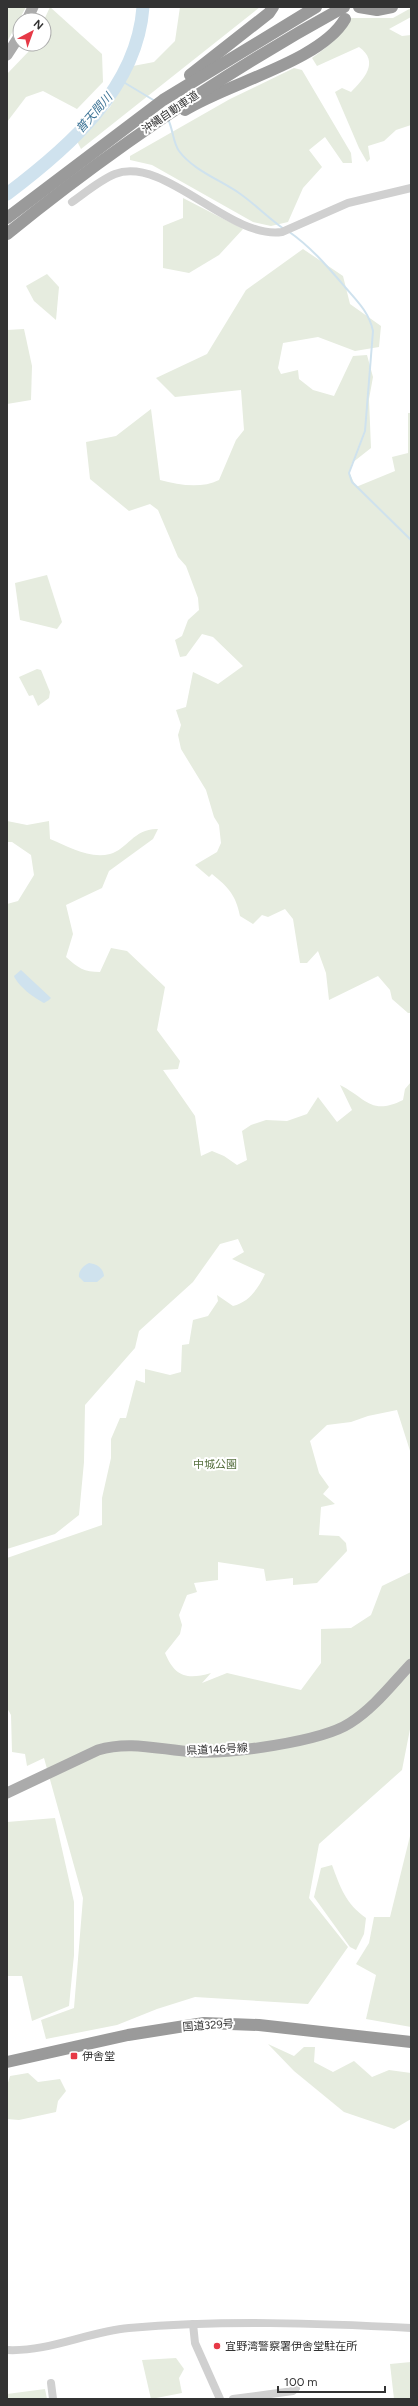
<svg xmlns="http://www.w3.org/2000/svg" width="418" height="2406" font-family="Figtree,'Noto Sans JP',sans-serif">
	<rect width="100%" height="100%" fill="#fff"/>
	<g fill="#e6ecdf">
		<polygon points="7,7 26,7 7,42"/>
		<polygon points="50,7 102,54 103,82 77,109 43,91 26,97 7,122 7,74 30,50 33,44 44,44 44,20"/>
		<polygon points="180,7 260,7 81,149 77,141 110,107 133,66 154,62 175,41"/>
		<path d="M411 8V17L389 29 402 36 411 35V125L396 130 384 141 368 146 370 159 367 162 359 148 335 92 342 88 351 92C364 79 380 62 359 47L317 66 312 58C329 46 341 37 349 18H393Z"/>
		<polygon points="294,68 302,70 351,153 352,163 343,163 325,137 309,150 322,167 303,188 288,222 271,226 253,222 152,165 130,160 130,156 230,99"/>
		<polygon points="183,198 243,229 219,255 189,273 163,268 163,226 183,218"/>
		<path d="M303 249 343 276 350 304 381 326 379 347 355 351 318 337 283 343 278 368 281 374 298 370 299 379 313 390 334 396 353 356 367 355 373 377 369 399 371 448 352 463 349 472 356 487 395 471 392 457 408 453V413H411V1013H408L392 999 390 990 378 976 329 1000 326 973 318 951 307 963H300L293 919 285 909 268 917 262 915 253 924 240 916C236 895 228 887 212 874L209 877 195 865 217 852 221 843 219 825 214 817 206 790 181 749 178 735 181 725 176 710 186 707 193 672 218 684 243 666 213 637 202 634 186 656 180 657 175 640 182 636 188 620 199 610 198 598 186 566 178 557 158 510 150 504 129 511 90 479 86 442 116 436 151 409 160 480C179 485 201 489 219 480L236 440 244 430 241 390 175 397 156 378 207 354 246 290Z"/>
		<polygon points="47,274 59,287 56,320 34,301 26,286"/>
		<polygon points="24,329 32,366 31,400 7,404 7,330"/>
		<polygon points="47,575 62,622 57,629 20,620 15,583"/>
		<polygon points="37,669 41,670 50,692 49,698 38,706 33,695 29,696 19,677"/>
		<path d="M7 821 27 825 49 821 50 839C69 847 89 859 110 854 128 849 134 828 158 829L153 839 109 871 102 888 66 905 73 934 66 957C78 968 84 972 100 972L111 948 127 951 165 987 157 1030 180 1061 178 1069 163 1070 195 1116 201 1156 212 1151 224 1156 237 1165 247 1160 242 1131 251 1125 266 1120 287 1121 307 1114 318 1097 337 1122 352 1110 340 1085C366 1098 371 1116 403 1100L405 1089 411 1082V1454L397 1410 368 1416 351 1422 327 1425 310 1441 319 1473 329 1487 323 1494 335 1504 321 1507 319 1535 339 1536 346 1543 347 1551 317 1583 293 1585V1578L266 1581 264 1569 218 1562V1580L194 1583 197 1592 187 1595 179 1615 182 1625 180 1634 165 1653C175 1677 187 1680 211 1673L202 1683 227 1673 301 1690 321 1663V1629L351 1628 371 1615 382 1586 411 1572V1724L402 1770 319 1844 309 1898 348 1947 308 2004 195 1997 157 2009 117 2025 46 2039 41 2020 74 2008 83 1898 44 1758 27 1766 25 1754 12 1752 11 1715 7 1708V1558L102 1525V1498L111 1458V1439L120 1418H126L136 1380 145 1383V1369L170 1375 181 1372 182 1345 189 1344 193 1320 208 1316 218 1301 217 1295 233 1306C249 1302 258 1289 265 1274L232 1259 244 1252 238 1239 220 1244 193 1282 139 1331 135 1348 85 1405 84 1462 79 1515 55 1534 7 1549V904L18 901 34 875 31 855 12 842H7Z"/>
		<polygon points="55,1818 74,1902 74,1955 69,2006 32,2021 22,1976 7,1976 7,1822"/>
		<polygon points="411,1832 411,2027 366,2019 376,1975 356,1964 369,1943 374,1917 390,1917"/>
		<path d="M332 1865C340 1887 346 1904 366 1918L364 1934 356 1950 350 1947 314 1897 321 1868Z"/>
		<polygon points="268,2044 294,2056 304,2047 315,2047 314,2062 333,2072 354,2061 372,2077 389,2070 411,2073 411,2119 394,2129 344,2112 294,2071"/>
		<polygon points="28,2073 38,2082 60,2079 66,2091 58,2101 56,2112 19,2120 7,2119 7,2086 10,2076"/>
		<polygon points="176,2358 184,2369 179,2378 182,2393 151,2399 142,2360"/>
		<polygon points="411,2362 411,2399 394,2399 390,2364"/>
		<polygon points="45,2389 47,2399 7,2399 7,2394"/>
	</g>
	<g fill="#cfe2ee">
		<path d="M21 970 51 998 49 1000 44 1003C34 998 18 986 14 976Z"/>
		<path d="M89 1263C97 1264 103 1268 104 1276L97 1282H84L79 1277C78 1271 84 1265 89 1263Z"/>
	</g>
	<g fill="none" stroke-linecap="round" stroke-linejoin="round">
		<g stroke="#cfe2ee" stroke-width="2">
			<polyline points="120,80 155,101"/>
			<path d="M168 119C173 129 173 143 179 151 193 170 220 180 239 193 255 204 268 218 284 229"/>
			<path d="M288 231C311 247 327 266 345 287 357 301 369 312 373 331L365 431 349 473 352 482 411 540"/>
		</g>
		<path stroke="#cfe2ee" stroke-width="13" d="M7 194C68 148 137 89 143 7"/>
		<g stroke="#d0d0d0" stroke-width="8">
			<path d="M72 202C85 193 100 180 115 174 164 155 230 240 282 232L348 203 411 188"/>
			<polyline points="193,2324 195,2343 220,2399"/>
			<path d="M7 2350C49 2352 87 2332 129 2328 222 2320 317 2323 411 2328"/>
			<polyline points="51,2383 53,2399"/>
			<polyline points="233,2399 293,2391 296,2388"/>
		</g>
		<g stroke="#ababab" stroke-width="11">
			<polyline points="27,20 33,7"/>
			<polyline points="7,55 20,35"/>
			<path d="M7 1793 98 1750C130 1740 161 1750 194 1752 229 1754 321 1742 350 1723 374 1708 392 1684 411 1664"/>
		</g>
		<g stroke="#9a9a9a" stroke-width="12">
			<polyline points="359,7 377,10 392,7"/>
			<polyline points="190,75 269,13 273,7"/>
			<path d="M185 110C228 83 321 61 345 19"/>
			<polyline points="7,218 163,100 316,7"/>
			<path d="M7 234C114 147 222 74 344 7"/>
			<polyline points="7,2062 128,2035 204,2023 259,2025 411,2042"/>
		</g>
	</g>
	<g fill="#e63946" stroke="#fff" stroke-width="1.5">
		<rect x="70" y="2052" width="8" height="8" rx="2"/>
		<circle cx="217" cy="2346" r="4"/>
	</g>
	<g text-anchor="middle" stroke-width="4" stroke-linejoin="round" paint-order="stroke">
		<g font-size="11" fill="#333" stroke="#fff">
			<text transform="translate(170 112) rotate(-34)" y="4">沖縄自動車道</text>
			<text transform="translate(217 1749) rotate(-3)" y="4">県道146号線</text>
			<text transform="translate(208 2025) rotate(-4)" y="4">国道329号</text>
		</g>
		<g font-size="11" fill="#56703f" stroke="#fff">
			<text x="215" y="1468">中城公園</text>
		</g>
		<g font-size="11" fill="#333" stroke="#fff" text-anchor="start">
			<text x="82" y="2060">伊舎堂</text>
			<text x="225" y="2350">宜野湾警察署伊舎堂駐在所</text>
		</g>
		<g font-size="12" font-style="italic" fill="#3f7597" stroke="#fff">
			<text transform="translate(94 113) rotate(-49)" y="4">普天間川</text>
		</g>
	</g>
	<rect width="418" height="2406" fill="none" stroke="#333333" stroke-width="16"/>
	<g transform="translate(32 32) rotate(41)"><circle r="19" fill="#ffffff" stroke="#adadad"/>
	<path d="M0-3L7 15L0 10L-7 15Z" fill="#e63946"/>
	<text y="-6" font-size="11" font-weight="bold" text-anchor="middle" fill="#333333">N</text>
	</g>
	<path d="M278 2386v6h107v-6" fill="none" stroke="#333333" stroke-width="2"/>
	<text x="284" y="2386" font-size="12" fill="#333333" stroke="#ffffff" stroke-width="3" paint-order="stroke">100 m</text>
</svg>
